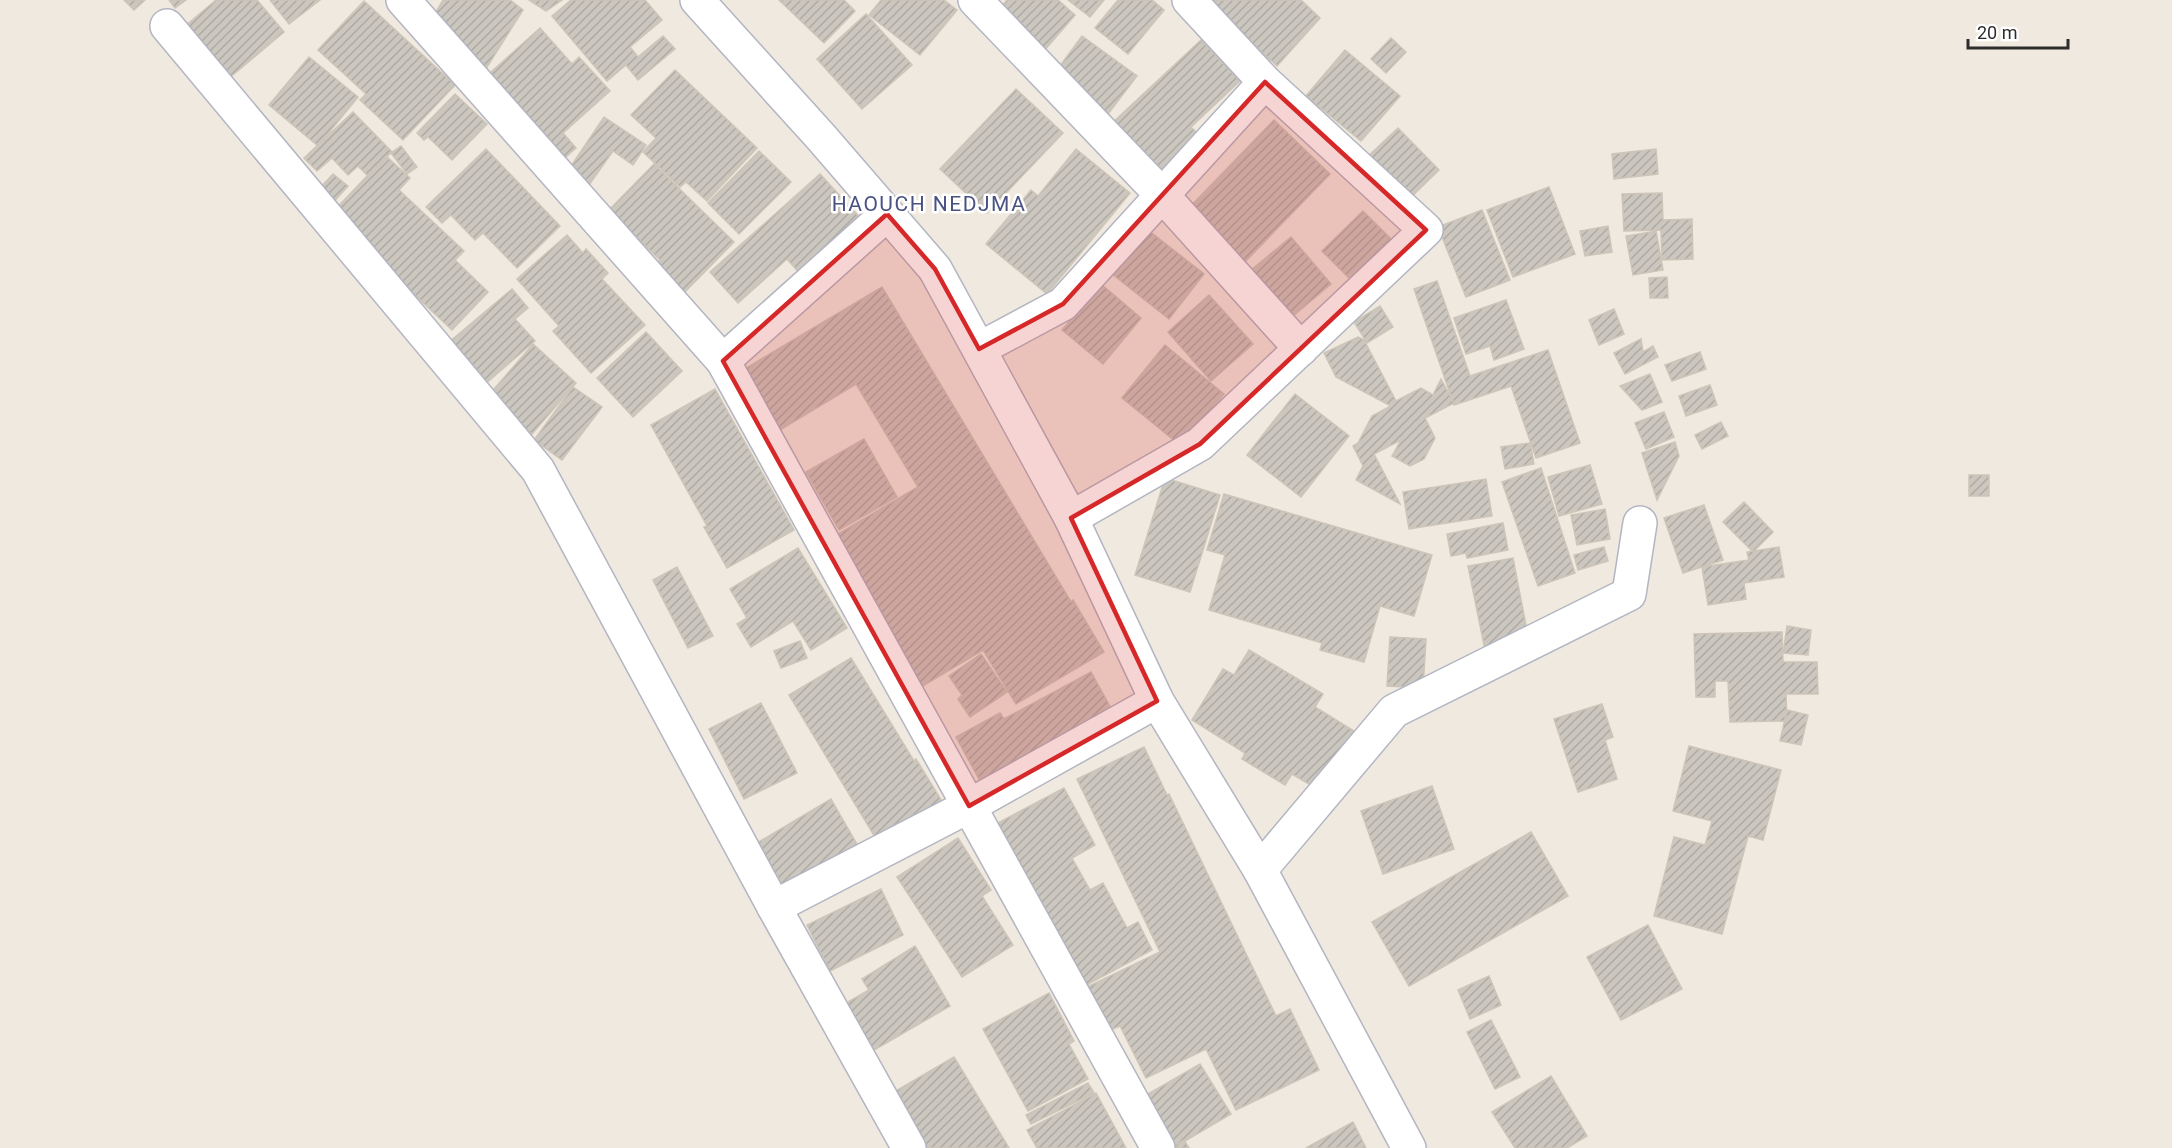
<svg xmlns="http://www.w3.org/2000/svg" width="2172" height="1148" font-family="Roboto,sans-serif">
	<defs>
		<pattern id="building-hatch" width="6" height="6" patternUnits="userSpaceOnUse" patternTransform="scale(1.5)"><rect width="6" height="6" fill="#cbc6be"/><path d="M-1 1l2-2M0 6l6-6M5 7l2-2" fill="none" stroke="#afaaa4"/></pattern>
	</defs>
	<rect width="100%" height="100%" fill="#f0e9df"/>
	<g fill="url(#building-hatch)" stroke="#ccc5b8" stroke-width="1.5">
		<polygon points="124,0 145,0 134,10"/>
		<polygon points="169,0 186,0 175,8"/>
		<polygon points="216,0 257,0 284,32 228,79 184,27"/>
		<polygon points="270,0 320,0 289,24"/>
		<polygon points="443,0 510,0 523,10 482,75 428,25"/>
		<polygon points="529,0 562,0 546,11"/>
		<polygon points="571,0 645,0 662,20 630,47 638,57 663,36 675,49 638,80 626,65 607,81 552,16"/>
		<polygon points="779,0 844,0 855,11 824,43"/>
		<polygon points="881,0 944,0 957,10 920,55 869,15"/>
		<polygon points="1007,0 1058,0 1075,15 1037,59 991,19"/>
		<polygon points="1068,0 1104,0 1090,17"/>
		<polygon points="1118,0 1152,0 1164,10 1128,54 1095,28"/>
		<polygon points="1205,0 1301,0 1320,18 1277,66"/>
		<polygon points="364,1 455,85 403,140 360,100 366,94 318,50"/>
		<polygon points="866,14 912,65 862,109 817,59"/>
		<polygon points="540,28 572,64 579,57 610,91 563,133 576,148 557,165 481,81"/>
		<polygon points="1082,36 1137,76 1105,118 1051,78"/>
		<polygon points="1391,38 1406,52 1386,73 1371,59"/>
		<polygon points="1201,40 1240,81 1191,127 1203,139 1159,179 1109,126"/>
		<polygon points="1345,50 1400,96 1361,141 1306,96"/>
		<polygon points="309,57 358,97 318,146 269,105"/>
		<polygon points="675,70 757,148 707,201 686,182 680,187 643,152 656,138 631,115"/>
		<polygon points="1016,89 1063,133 987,213 940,169"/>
		<polygon points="455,94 487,124 452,160 428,137 424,140 417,133"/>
		<polygon points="353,112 392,152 367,175 358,166 348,175 332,158 317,171 304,158"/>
		<polygon points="604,117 646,145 633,165 613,151 584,192 563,178"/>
		<polygon points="1274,120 1330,174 1242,265 1186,211"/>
		<polygon points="1398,128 1439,170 1403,205 1361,163"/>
		<polygon points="401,146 417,167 407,174 391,153"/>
		<polygon points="486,149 560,226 517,268 483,233 475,240 451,215 442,223 426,207"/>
		<polygon points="1076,149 1130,193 1047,294 986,244 1031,190 1038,196"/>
		<polygon points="1656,149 1658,174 1614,179 1612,154"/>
		<polygon points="759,151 791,182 739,234 708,203"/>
		<polygon points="386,156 410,178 399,190 464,251 455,260 488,292 452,330 330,215"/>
		<polygon points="654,164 734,242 679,298 650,270 660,260 609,210"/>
		<polygon points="333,174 348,186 330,206 316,192"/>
		<polygon points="820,174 863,221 802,276 787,259 738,303 710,272"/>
		<polygon points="1549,187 1575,254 1513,277 1487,210"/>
		<polygon points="1662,193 1663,220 1692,219 1693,259 1662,260 1661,230 1624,231 1622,194"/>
		<polygon points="1482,210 1510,280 1466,297 1438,227"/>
		<polygon points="1363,211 1391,239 1350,279 1322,251"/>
		<polygon points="1608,226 1612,252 1585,256 1580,231"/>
		<polygon points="1148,230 1204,274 1169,319 1112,274"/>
		<polygon points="1656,231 1663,270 1633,275 1626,236"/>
		<polygon points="567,235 583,253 586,249 608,273 602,279 645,325 591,373 553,331 559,326 517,279"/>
		<polygon points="1291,237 1331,284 1280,327 1239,280"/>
		<polygon points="1667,277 1668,298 1650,298 1649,278"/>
		<polygon points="1437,281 1470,376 1548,350 1580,443 1536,458 1511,386 1454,405 1414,289"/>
		<polygon points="1101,284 1141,318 1103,364 1062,330"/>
		<polygon points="882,287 1071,602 1073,600 1104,652 1016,704 983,650 921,687 831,538 918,487 856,384 780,430 743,370"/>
		<polygon points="512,289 528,308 515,319 535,341 484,385 448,343"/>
		<polygon points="1209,295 1253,344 1211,381 1168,332"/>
		<polygon points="1506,300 1524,349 1494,360 1490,346 1466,354 1454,318"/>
		<polygon points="1380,306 1393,327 1367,343 1354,322"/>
		<polygon points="1614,309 1624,334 1599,345 1589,320"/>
		<polygon points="646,332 682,371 633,417 597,378"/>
		<polygon points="1358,337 1364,340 1396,401 1421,388 1433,395 1441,379 1454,403 1425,418 1435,438 1424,459 1410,466 1392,456 1401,440 1374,454 1400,504 1356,480 1363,466 1353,446 1358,443 1372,416 1391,406 1336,377 1324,353"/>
		<polygon points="1641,339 1643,352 1653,346 1658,357 1625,374 1614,353"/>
		<polygon points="533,344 576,383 532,434 488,396"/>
		<polygon points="1165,345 1224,394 1181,446 1122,398"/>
		<polygon points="1700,352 1706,369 1672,381 1665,365"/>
		<polygon points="1650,374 1662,402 1642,410 1620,386"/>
		<polygon points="1710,385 1717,405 1686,416 1679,396"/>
		<polygon points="573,387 602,407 562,460 534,440"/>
		<polygon points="715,389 794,530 727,568 704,527 707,526 651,425"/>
		<polygon points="1295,394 1349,436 1301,497 1247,455"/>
		<polygon points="1664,412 1674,437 1646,449 1635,423"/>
		<polygon points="1721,422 1728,436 1702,449 1695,435"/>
		<polygon points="864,439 897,497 839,530 806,472"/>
		<polygon points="1675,442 1679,456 1657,500 1642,453"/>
		<polygon points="1530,443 1534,464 1505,469 1501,447"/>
		<polygon points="1590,465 1602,504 1559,516 1548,477"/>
		<polygon points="1541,468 1575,573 1538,586 1502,482"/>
		<rect x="1969" y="475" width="20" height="21"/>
		<polygon points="1165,478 1220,495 1190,592 1135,575"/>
		<polygon points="1486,479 1492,516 1409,529 1403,492"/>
		<polygon points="1224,494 1432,555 1414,616 1380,606 1364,662 1320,650 1322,643 1209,610 1225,555 1207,550"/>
		<polygon points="1744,502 1773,532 1753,552 1723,522"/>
		<polygon points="1704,505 1723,560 1683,573 1664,518"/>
		<polygon points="1605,509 1610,539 1577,545 1571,515"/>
		<polygon points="1503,523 1508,550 1467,558 1466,553 1451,556 1447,534"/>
		<polygon points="1604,547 1608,561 1578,570 1574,555"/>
		<polygon points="1779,547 1784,577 1744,583 1746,599 1708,605 1702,567 1749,560 1747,552"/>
		<polygon points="798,548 847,628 811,650 793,621 751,647 737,624 747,618 730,589"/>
		<polygon points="1513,558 1529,641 1485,650 1468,566"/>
		<polygon points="677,567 713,636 688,648 653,580"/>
		<polygon points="1787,626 1811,630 1808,655 1783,653"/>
		<polygon points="1782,632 1783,662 1817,662 1818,694 1786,694 1787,721 1730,722 1728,681 1715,681 1715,697 1696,697 1694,634"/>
		<polygon points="1390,637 1426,639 1423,688 1387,686"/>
		<polygon points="800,641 807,658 781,668 774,651"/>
		<polygon points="1249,650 1323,694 1315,707 1354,731 1319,790 1292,774 1285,785 1242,759 1245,753 1192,720 1223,669 1234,675"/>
		<polygon points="981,654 1007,692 970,717 958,699 962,695 949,676"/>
		<polygon points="851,658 914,761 916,759 946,808 881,847 789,695"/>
		<polygon points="1091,672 1112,710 980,781 956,737 1000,713 1004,719"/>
		<polygon points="761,703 797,773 744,799 709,729"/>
		<polygon points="1602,704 1613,737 1605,740 1617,779 1578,792 1554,719"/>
		<polygon points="1787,710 1808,715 1801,745 1780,741"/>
		<polygon points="1689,746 1781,770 1763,840 1748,836 1722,934 1654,916 1674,837 1705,845 1712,821 1673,811"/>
		<polygon points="1144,747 1167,795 1169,794 1276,1016 1290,1009 1319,1070 1236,1110 1206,1049 1146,1078 1120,1026 1108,1031 1087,987 1160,952 1077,779"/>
		<polygon points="1432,786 1454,849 1383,874 1361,811"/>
		<polygon points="1064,788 1095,845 1072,858 1090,890 1103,883 1127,928 1138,922 1152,950 1081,988 994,825"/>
		<polygon points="831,799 862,853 789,896 757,843"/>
		<polygon points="1531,832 1568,896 1409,986 1372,922"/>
		<polygon points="958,838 991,890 982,896 1013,945 962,977 897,877"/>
		<polygon points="881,889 903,935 830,971 807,925"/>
		<polygon points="1648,925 1682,989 1621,1020 1587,957"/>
		<polygon points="915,946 950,1006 869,1053 841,1006 869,990 862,979"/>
		<polygon points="1489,976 1501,1005 1470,1019 1458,990"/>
		<polygon points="1049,993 1074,1041 1069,1044 1088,1079 1028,1111 983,1029"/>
		<polygon points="1491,1020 1520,1077 1495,1089 1467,1032"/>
		<polygon points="954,1057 1009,1148 928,1148 894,1092"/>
		<polygon points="1200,1064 1231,1114 1173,1148 1136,1101"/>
		<polygon points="1551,1076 1587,1136 1567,1148 1515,1148 1492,1112"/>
		<polygon points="1088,1083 1094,1093 1031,1124 1026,1115"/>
		<polygon points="1096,1093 1126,1148 1037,1148 1027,1130"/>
		<polygon points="1353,1122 1366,1148 1306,1148"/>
		<polygon points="1184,1140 1189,1148 1171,1148"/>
	</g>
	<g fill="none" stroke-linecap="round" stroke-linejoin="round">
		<defs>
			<g id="minor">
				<polyline points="403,0 723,361 1158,1148"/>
				<polyline points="697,0 821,137 935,269 1071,518 1157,701 1260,870 1409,1148"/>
				<polyline points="975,0 1163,196 1301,349"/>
				<polyline points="167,26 538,470 774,907 909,1148"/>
				<polyline points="979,349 1063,304 1265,82"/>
				<polyline points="723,361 887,214"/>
				<polyline points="1071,518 1200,444 1426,230 1265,82 1189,0"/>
				<polyline points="1260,870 1394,711 1629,594 1640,523"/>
				<polyline points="774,907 969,806 1157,701"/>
			</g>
		</defs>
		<use href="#minor" stroke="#b3b5c2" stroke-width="36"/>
		<use href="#minor" stroke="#fff" stroke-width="33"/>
	</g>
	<path fill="#d62828" fill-opacity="0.2" stroke="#d62828" stroke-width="4.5" stroke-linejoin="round" d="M1265 82 1426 230 1200 444 1071 518 1157 701 969 806 723 361 887 214 935 269 979 349 1063 304Z"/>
	<g text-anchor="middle" stroke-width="5" stroke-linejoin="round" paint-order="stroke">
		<g font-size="21" letter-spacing="1.5" fill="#495283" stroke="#fff">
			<text x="929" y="211">HAOUCH NEDJMA</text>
		</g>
	</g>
	<path d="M1968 39v9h100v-9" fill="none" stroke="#2d2d2d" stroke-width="3"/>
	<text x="1977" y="39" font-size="18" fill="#2d2d2d" stroke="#ffffff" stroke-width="4.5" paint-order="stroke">20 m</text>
</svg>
